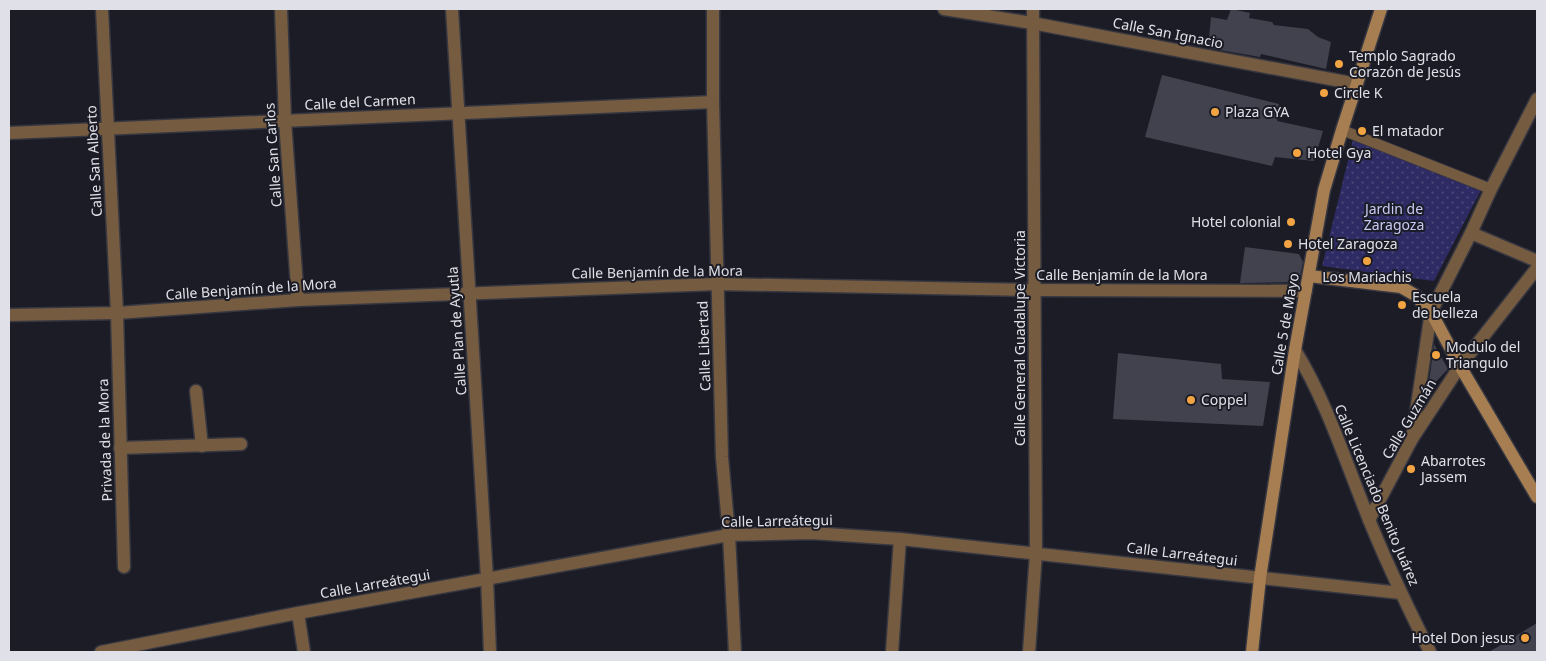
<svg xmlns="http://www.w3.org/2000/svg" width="1546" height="661" font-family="'Noto Sans',sans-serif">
	<defs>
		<pattern id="park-dots" width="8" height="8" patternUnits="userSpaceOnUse" patternTransform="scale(1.25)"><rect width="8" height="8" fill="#2e2a64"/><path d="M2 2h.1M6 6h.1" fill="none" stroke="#4c497a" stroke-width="1.8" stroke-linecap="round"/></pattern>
	</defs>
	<rect width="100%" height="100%" fill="#1b1c26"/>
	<polygon fill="url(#park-dots)" points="1353,140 1482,188 1434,281 1322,266"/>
	<g fill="#41424e">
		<polygon points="1231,9 1250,13 1249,18 1272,22 1274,25 1308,29 1318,37 1331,42 1326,69 1261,54 1260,57 1208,48 1211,17 1227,20"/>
		<polygon points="1162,75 1279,104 1277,121 1323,131 1314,161 1275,157 1272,166 1145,137"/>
		<polygon points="1245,247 1299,254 1303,262 1299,282 1240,283"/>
		<polygon points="1434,344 1448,369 1428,390"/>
		<polygon points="1118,353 1221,364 1222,379 1270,382 1263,426 1113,419"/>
		<polygon points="1537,623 1537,652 1489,652"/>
	</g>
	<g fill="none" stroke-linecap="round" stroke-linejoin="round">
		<defs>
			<polyline id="pedestrian" points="1342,130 1491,189"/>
			<g id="minor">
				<polyline points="102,9 117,313 124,567"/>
				<polyline points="281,9 285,121 298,300"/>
				<polyline points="452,9 487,578 490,652"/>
				<polyline points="713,9 713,102 722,457 729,535 735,652"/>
				<polyline points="944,9 1032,23 1357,84"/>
				<polyline points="9,133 713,102"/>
				<polyline points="1471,233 1537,261"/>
				<polyline points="9,315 117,313 298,300 717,284 1034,290 1306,291"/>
				<path d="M1295 350C1325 399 1343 454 1364 507 1383 556 1406 604 1430 652"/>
				<polyline points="196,391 202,446"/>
				<polyline points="1412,439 1431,312 1471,233 1491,189 1537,99"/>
				<polyline points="120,448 241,444"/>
				<polyline points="1369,520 1412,439 1460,366 1537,268"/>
				<polyline points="298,613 304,652"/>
				<polyline points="101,652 298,613 729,535 811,533 900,539 1401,593"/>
				<polyline points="892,652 900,539"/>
			</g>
			<polyline id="tertiary" points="1029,652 1036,553 1033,9"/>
			<g id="secondary">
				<polyline points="1309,276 1401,287 1415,295 1431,312 1460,366 1537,497"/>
				<polyline points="1252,652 1260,578 1295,350 1324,190 1342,130 1381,9"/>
			</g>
		</defs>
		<use href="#pedestrian" stroke="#373741" stroke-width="12"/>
		<use href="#minor" stroke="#373741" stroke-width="15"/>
		<use href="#tertiary" stroke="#373741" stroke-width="15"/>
		<use href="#secondary" stroke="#373741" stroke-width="15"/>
		<use href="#pedestrian" stroke="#755b3f" stroke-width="10"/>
		<use href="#minor" stroke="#755b3f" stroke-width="12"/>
		<use href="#tertiary" stroke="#755b3f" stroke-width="12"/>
		<use href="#secondary" stroke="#a77e51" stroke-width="12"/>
	</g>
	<g fill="#f3a442" stroke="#1b1c26" stroke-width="2">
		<circle cx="1339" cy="64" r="5"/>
		<circle cx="1324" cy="93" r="5"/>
		<circle cx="1215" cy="112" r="5"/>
		<circle cx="1362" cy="131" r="5"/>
		<circle cx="1297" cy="153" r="5"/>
		<circle cx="1291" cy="222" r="5"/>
		<circle cx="1288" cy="244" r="5"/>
		<circle cx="1367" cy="261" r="5"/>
		<circle cx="1402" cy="305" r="5"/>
		<circle cx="1436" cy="355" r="5"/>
		<circle cx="1191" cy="400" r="5"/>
		<circle cx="1411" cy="469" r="5"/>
		<circle cx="1525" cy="638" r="5"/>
	</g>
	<g text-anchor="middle" stroke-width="4" stroke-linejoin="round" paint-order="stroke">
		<g font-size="14" fill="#e0e0e8" stroke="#1b1c26">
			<text transform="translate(1168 33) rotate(11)" y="5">Calle San Ignacio</text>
			<text transform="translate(360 102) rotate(-3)" y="5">Calle del Carmen</text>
			<text transform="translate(273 155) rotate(-94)" y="5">Calle San Carlos</text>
			<text transform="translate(94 161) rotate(-93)" y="5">Calle San Alberto</text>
			<text transform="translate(657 272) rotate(-1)" y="5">Calle Benjamín de la Mora</text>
			<text x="1122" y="280">Calle Benjamín de la Mora</text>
			<text transform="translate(251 289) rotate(-4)" y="5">Calle Benjamín de la Mora</text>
			<text transform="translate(1285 324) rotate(-80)" y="5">Calle 5 de Mayo</text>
			<text transform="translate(457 331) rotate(-94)" y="5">Calle Plan de Ayutla</text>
			<text transform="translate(1020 338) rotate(-90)" y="5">Calle General Guadalupe Victoria</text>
			<text transform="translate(704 346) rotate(-92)" y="5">Calle Libertad</text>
			<text transform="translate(1409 419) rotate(-59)" y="5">Calle Guzmán</text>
			<text transform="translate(105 440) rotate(-92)" y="5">Privada de la Mora</text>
			<text transform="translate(1377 495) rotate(67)" y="5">Calle Licenciado Benito Juárez</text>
			<text transform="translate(777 521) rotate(-1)" y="5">Calle Larreátegui</text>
			<text transform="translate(1182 554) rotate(7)" y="5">Calle Larreátegui</text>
			<text transform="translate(375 584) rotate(-10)" y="5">Calle Larreátegui</text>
		</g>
		<g font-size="14" fill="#e0e0e8" stroke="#1b1c26" text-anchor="start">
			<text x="1349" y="61">Templo Sagrado<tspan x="1349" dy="16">Corazón de Jesús</tspan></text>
			<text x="1334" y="98">Circle K</text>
			<text x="1225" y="117">Plaza GYA</text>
			<text x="1372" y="136">El matador</text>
			<text x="1307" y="158">Hotel Gya</text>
			<text x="1281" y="227" text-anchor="end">Hotel colonial</text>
			<text x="1298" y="249">Hotel Zaragoza</text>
			<text x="1367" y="282" text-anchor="middle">Los Mariachis</text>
			<text x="1412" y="302">Escuela<tspan x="1412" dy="16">de belleza</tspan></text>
			<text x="1446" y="352">Modulo del<tspan x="1446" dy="16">Triangulo</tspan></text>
			<text x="1201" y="405">Coppel</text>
			<text x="1421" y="466">Abarrotes<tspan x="1421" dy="16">Jassem</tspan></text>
			<text x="1515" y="643" text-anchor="end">Hotel Don jesus</text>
		</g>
		<g font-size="14" fill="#c8caf5" stroke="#1b1c26">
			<text x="1394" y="214">Jardin de<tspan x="1394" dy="16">Zaragoza</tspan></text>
		</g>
	</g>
	<rect width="1546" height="661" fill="none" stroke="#e0e0e8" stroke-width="20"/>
</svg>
